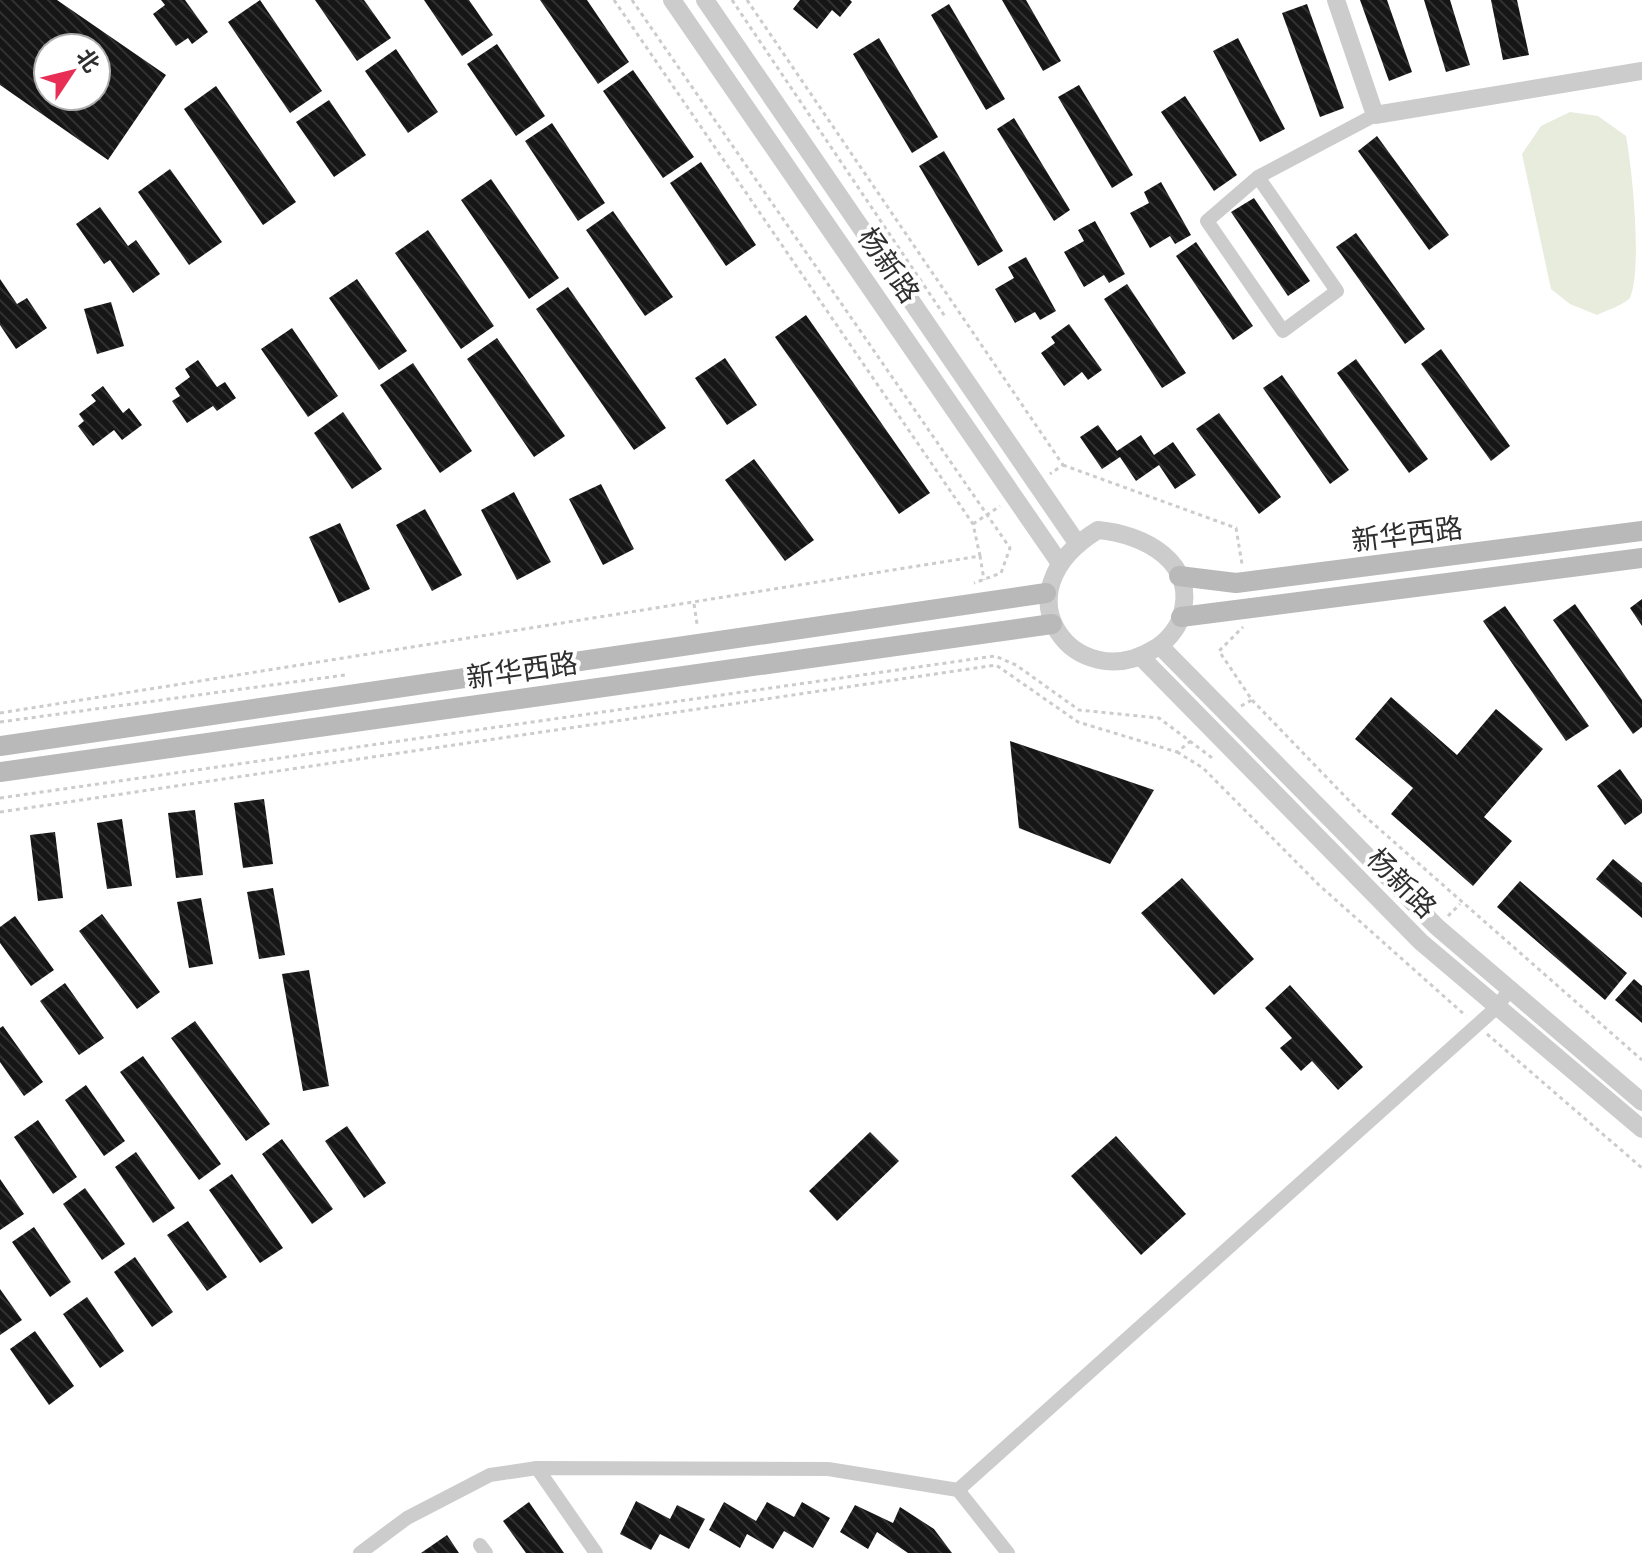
<svg xmlns="http://www.w3.org/2000/svg" width="1642" height="1553" font-family="'Sofia Sans Condensed','Noto Sans SC',sans-serif">
	<defs>
		<pattern id="building-back-hatch" width="6" height="6" patternUnits="userSpaceOnUse" patternTransform="scale(2)"><rect width="6" height="6" fill="#161616"/><path d="M-1 5l2 2M0 0l6 6M5-1l2 2" fill="none" stroke="#303030"/></pattern>
	</defs>
	<rect width="100%" height="100%" fill="#fff"/>
	<path fill="#e7ecdd" d="M1570 112 1598 116 1626 136C1633 174 1642 269 1630 298 1622 306 1607 310 1597 315L1570 304 1551 289 1522 154 1541 126Z"/>
	<g fill="url(#building-back-hatch)" fill-rule="evenodd">
		<path d="M0 0H57L166 75 108 160 0 85ZM48 48H96V96H48Z"/>
		<polygon points="161,0 185,0 208,32 192,44 188,38 176,46 153,14 165,5"/>
		<polygon points="260,0 322,91 290,113 228,22"/>
		<polygon points="315,0 364,0 391,38 357,61"/>
		<polygon points="424,0 469,0 493,35 462,56"/>
		<polygon points="540,0 587,0 629,62 598,84"/>
		<polygon points="800,0 850,0 852,2 840,17 832,10 817,29 793,9"/>
		<polygon points="1002,0 1026,0 1061,61 1043,71"/>
		<polygon points="1360,0 1387,0 1412,72 1389,81"/>
		<polygon points="1424,0 1450,0 1470,65 1446,72"/>
		<polygon points="1491,0 1517,0 1529,55 1503,60"/>
		<polygon points="949,4 1005,99 986,110 931,15"/>
		<polygon points="1307,4 1344,108 1320,117 1282,13"/>
		<polygon points="879,38 938,137 912,153 853,54"/>
		<polygon points="1238,38 1285,129 1260,142 1213,51"/>
		<polygon points="497,44 545,116 516,136 467,64"/>
		<polygon points="396,49 438,112 408,133 365,71"/>
		<polygon points="633,70 694,157 663,178 603,91"/>
		<polygon points="1079,85 1133,175 1112,188 1058,97"/>
		<polygon points="216,86 296,202 263,225 184,109"/>
		<polygon points="1185,96 1237,175 1214,191 1161,112"/>
		<polygon points="329,100 366,155 334,177 296,122"/>
		<polygon points="1014,118 1070,210 1054,221 997,129"/>
		<polygon points="552,123 605,203 578,221 525,141"/>
		<polygon points="1377,136 1449,235 1429,250 1358,151"/>
		<polygon points="944,151 1003,251 978,266 919,166"/>
		<polygon points="701,162 756,245 726,266 670,183"/>
		<polygon points="170,169 222,242 189,265 138,192"/>
		<polygon points="491,179 559,278 529,299 461,200"/>
		<polygon points="1161,182 1191,235 1175,244 1170,236 1150,248 1130,213 1149,203 1144,192"/>
		<polygon points="1254,198 1310,281 1288,296 1231,212"/>
		<polygon points="100,207 128,246 136,240 160,274 133,293 110,260 104,264 76,224"/>
		<polygon points="613,211 673,297 645,316 586,230"/>
		<polygon points="1095,221 1125,274 1109,283 1104,275 1084,287 1064,252 1084,241 1078,230"/>
		<polygon points="428,230 494,326 461,349 395,253"/>
		<polygon points="1356,233 1425,329 1405,344 1336,247"/>
		<polygon points="1196,242 1253,326 1233,340 1176,256"/>
		<polygon points="1026,257 1056,311 1040,320 1035,312 1015,323 995,289 1014,278 1008,267"/>
		<polygon points="0,279 17,304 27,298 47,328 16,349 0,325"/>
		<polygon points="357,279 407,351 379,370 329,298"/>
		<polygon points="1127,284 1186,373 1162,388 1104,299"/>
		<polygon points="568,287 666,428 634,450 536,309"/>
		<polygon points="111,302 124,346 97,354 84,309"/>
		<polygon points="806,315 930,493 899,514 775,337"/>
		<polygon points="1069,324 1102,370 1088,380 1082,372 1064,386 1041,353 1055,343 1051,337"/>
		<polygon points="292,328 338,396 308,417 261,349"/>
		<polygon points="497,338 565,436 534,457 467,359"/>
		<polygon points="1441,349 1510,446 1491,461 1421,364"/>
		<polygon points="725,358 757,405 727,425 695,378"/>
		<polygon points="1356,359 1428,459 1409,473 1337,373"/>
		<polygon points="198,360 217,387 225,382 236,398 217,411 213,406 187,423 172,401 180,396 175,388 190,377 185,369"/>
		<polygon points="413,363 472,451 440,473 380,385"/>
		<polygon points="1282,375 1349,470 1330,484 1263,388"/>
		<polygon points="103,386 123,413 129,408 142,425 122,440 114,430 93,446 78,426 84,421 79,414 96,401 91,395"/>
		<polygon points="343,412 382,469 352,489 314,433"/>
		<polygon points="1219,413 1281,497 1259,514 1196,429"/>
		<polygon points="1098,425 1117,451 1141,435 1154,455 1173,442 1196,475 1175,489 1159,465 1136,481 1120,457 1102,469 1080,437"/>
		<polygon points="754,459 814,540 785,561 725,480"/>
		<polygon points="601,484 634,549 603,565 569,499"/>
		<polygon points="514,492 551,562 517,580 481,510"/>
		<polygon points="425,509 462,575 432,591 396,525"/>
		<polygon points="340,523 370,589 339,603 309,537"/>
		<polygon points="1642,599 1642,626 1630,608"/>
		<polygon points="1575,604 1642,700 1642,727 1633,734 1553,620"/>
		<polygon points="1505,606 1589,726 1566,741 1483,621"/>
		<polygon points="1391,697 1457,755 1496,709 1543,749 1484,817 1512,841 1473,886 1391,814 1413,788 1355,739"/>
		<polygon points="1010,741 1154,790 1110,864 1019,828"/>
		<polygon points="1620,769 1642,800 1642,813 1625,825 1597,786"/>
		<polygon points="264,799 273,864 243,868 234,803"/>
		<polygon points="195,810 203,875 176,878 168,813"/>
		<polygon points="122,819 132,886 107,889 97,823"/>
		<polygon points="55,832 63,898 38,901 30,835"/>
		<polygon points="1613,859 1642,883 1642,918 1596,879"/>
		<polygon points="1182,878 1254,959 1214,995 1141,913"/>
		<polygon points="1520,881 1627,973 1605,1000 1497,907"/>
		<polygon points="273,888 285,955 259,959 247,892"/>
		<polygon points="201,898 213,964 189,968 177,902"/>
		<polygon points="102,914 160,992 137,1009 79,931"/>
		<polygon points="15,916 54,970 31,986 0,943 0,927"/>
		<polygon points="309,970 329,1086 303,1091 282,974"/>
		<polygon points="1634,979 1642,986 1642,1023 1615,1000"/>
		<polygon points="65,983 104,1038 79,1055 40,1001"/>
		<polygon points="1290,985 1363,1067 1338,1090 1312,1061 1301,1071 1280,1048 1292,1038 1265,1008"/>
		<polygon points="195,1021 270,1124 246,1141 171,1038"/>
		<polygon points="3,1026 43,1082 24,1096 0,1062 0,1028"/>
		<polygon points="143,1056 221,1164 199,1180 120,1072"/>
		<polygon points="86,1085 125,1141 104,1156 65,1100"/>
		<polygon points="38,1120 77,1177 53,1194 14,1137"/>
		<polygon points="347,1126 386,1183 364,1198 325,1141"/>
		<polygon points="870,1132 899,1161 837,1221 809,1191"/>
		<polygon points="1116,1136 1186,1214 1141,1255 1071,1176"/>
		<polygon points="282,1139 333,1209 312,1224 262,1154"/>
		<polygon points="136,1152 175,1208 153,1223 115,1167"/>
		<polygon points="232,1174 283,1248 260,1263 209,1190"/>
		<polygon points="0,1179 24,1214 0,1230"/>
		<polygon points="85,1188 125,1244 102,1260 63,1204"/>
		<polygon points="188,1221 227,1277 207,1291 167,1235"/>
		<polygon points="34,1227 71,1282 50,1297 12,1242"/>
		<polygon points="135,1257 173,1312 152,1327 114,1272"/>
		<polygon points="0,1289 22,1320 0,1335"/>
		<polygon points="87,1297 124,1351 100,1368 63,1314"/>
		<polygon points="35,1331 74,1386 49,1405 10,1349"/>
		<polygon points="636,1501 670,1519 677,1505 705,1519 689,1549 660,1534 651,1550 620,1534"/>
		<polygon points="529,1502 564,1553 526,1553 503,1521"/>
		<polygon points="724,1502 756,1521 767,1502 794,1517 802,1502 830,1518 813,1548 784,1531 773,1549 747,1534 740,1548 709,1530"/>
		<polygon points="855,1505 893,1523 900,1507 934,1529 952,1553 908,1553 877,1532 868,1549 840,1532"/>
		<polygon points="447,1535 459,1553 421,1553"/>
	</g>
	<g fill="none" stroke-linecap="round" stroke-linejoin="round">
		<g stroke="#ccc" stroke-width="3" stroke-dasharray="4 4" stroke-linecap="butt">
			<polyline points="614,0 973,524 980,556"/>
			<polyline points="632,0 1010,548 1001,573 974,583"/>
			<polyline points="732,0 946,318"/>
			<polyline points="747,0 1063,465 1050,474"/>
			<polyline points="1063,465 1236,528 1242,564"/>
			<polyline points="973,524 1000,506"/>
			<polyline points="694,604 697,624"/>
			<polyline points="1252,700 1360,812 1642,1060"/>
			<polyline points="1241,706 1252,700 1219,651 1243,627"/>
			<polyline points="0,713 980,556 984,580"/>
			<polyline points="0,722 345,675"/>
			<polyline points="1177,752 1203,768 1319,885 1466,1016"/>
			<polyline points="0,798 995,656 1016,665 1079,710 1159,718 1215,760"/>
			<polyline points="0,812 996,665 1078,722 1177,752 1192,740"/>
			<polyline points="1448,916 1460,904"/>
			<polyline points="1487,1034 1642,1168"/>
		</g>
		<g stroke="#ccc" stroke-width="14">
			<polyline points="1258,177 1337,291 1283,331 1207,221 1258,177 1375,115"/>
			<polyline points="537,1468 596,1553"/>
			<polyline points="958,1490 1496,1008 1511,988"/>
			<polyline points="480,1545 486,1553"/>
			<polyline points="360,1553 407,1518 490,1475 537,1468 828,1469 958,1490 1008,1553"/>
		</g>
		<g stroke="#ccc" stroke-width="18">
			<polyline points="672,0 1059,562"/>
			<polyline points="705,0 1077,543"/>
			<polyline points="1336,0 1375,115 1642,71"/>
			<path d="M1098 530C1143 534 1199 562 1181 617 1177 630 1165 643 1154 649 1077 697 993 594 1098 530Z"/>
			<polyline points="1160,646 1437,927 1642,1102"/>
			<polyline points="1141,657 1421,942 1642,1129"/>
		</g>
		<g stroke="#b9b9b9" stroke-width="20">
			<polyline points="1179,576 1236,583 1642,531"/>
			<polyline points="1181,617 1642,558"/>
			<polyline points="0,746 1046,593"/>
			<polyline points="0,772 1052,624"/>
		</g>
	</g>
	<g text-anchor="middle" stroke-width="8" stroke-linejoin="round" paint-order="stroke">
		<g font-size="28" fill="#2f2f2f" stroke="#fff">
			<text transform="translate(889 265) rotate(55)" y="10">杨新路</text>
			<text transform="translate(1407 534) rotate(-7)" y="10">新华西路</text>
			<text transform="translate(522 670) rotate(-8)" y="10">新华西路</text>
			<text transform="translate(1402 883) rotate(45)" y="10">杨新路</text>
		</g>
	</g>
	<g transform="translate(72 72) rotate(55)"><circle r="38" fill="#ffffff" stroke="#acacac" stroke-width="2"/>
	<path d="M0-6L14 30L0 20L-14 30Z" fill="#e92e56"/>
	<text y="-12" font-size="22" font-weight="bold" text-anchor="middle" fill="#2f2f2f">北</text>
	</g>
</svg>
